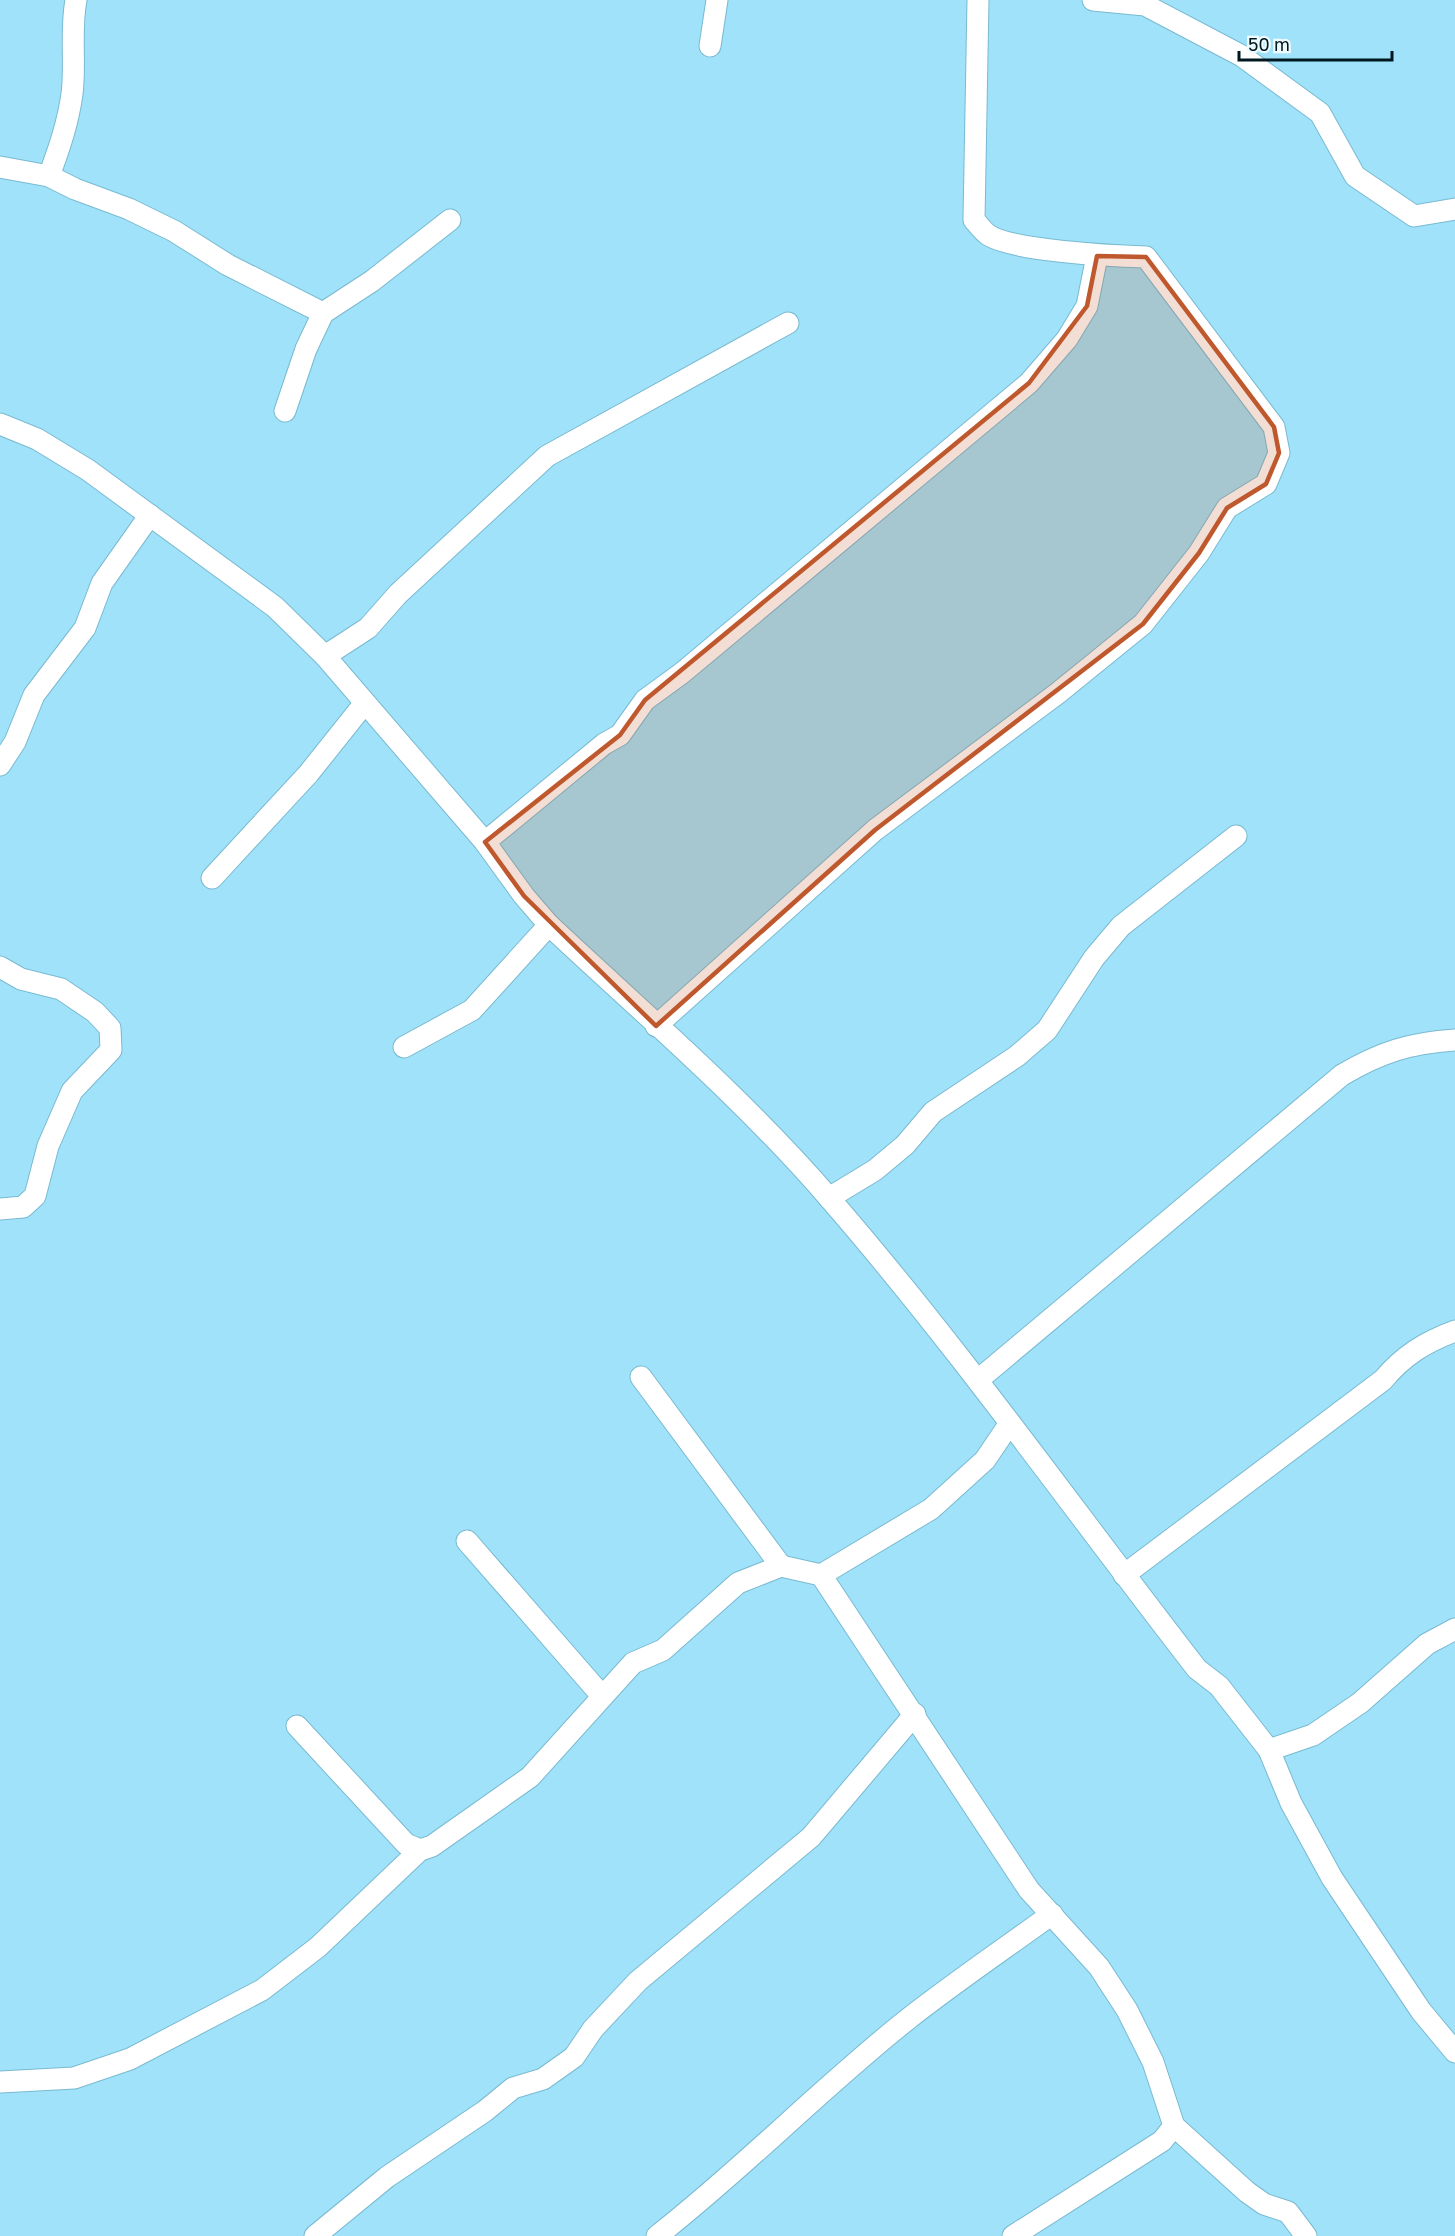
<svg xmlns="http://www.w3.org/2000/svg" width="1455" height="2236" font-family="'Golos Text',sans-serif">
	<rect width="100%" height="100%" fill="#a0e2f9"/>
	<g fill="none" stroke-linecap="round" stroke-linejoin="round">
		<defs>
			<g id="street">
				<polyline points="1093,0 1145,5 1242,56 1320,113 1355,176 1414,216 1455,209"/>
				<polyline points="710,46 717,0"/>
				<polyline points="0,167 49,176 75,189 129,209 174,231 228,265 323,313"/>
				<path d="M49 176C59 149 68 123 72 94 76 63 70 31 76 0"/>
				<polyline points="285,411 306,349 323,313 372,281 450,220"/>
				<path d="M0 424 37 439 88 470 275 607 325 656 485 842 524 896 549 925C644 1014 745 1100 830 1199 960 1349 1075 1512 1197 1669L1219 1686 1269 1750 1291 1803 1332 1878 1421 2011 1455 2052"/>
				<polyline points="325,656 368,628 398,594 547,456 788,323"/>
				<polyline points="0,765 15,742 34,695 85,628 102,583 150,515"/>
				<polyline points="485,842 604,744 620,735 645,700 682,673 1029,383 1067,339 1087,306 1097,256"/>
				<polyline points="212,878 309,773 364,704"/>
				<polyline points="0,967 21,979 61,989 95,1012 110,1028 111,1050 72,1091 48,1146 35,1196 23,1207 0,1209"/>
				<path d="M656 1026 875 830 1058 693 1143 624 1199 553 1227 508 1266 484 1279 453 1274 427 1146 257C1115 256 1009 251 987 234 982 230 978 224 974 220L978 0"/>
				<polyline points="404,1047 472,1010 549,925"/>
				<polyline points="829,1198 875,1170 905,1145 933,1112 1017,1056 1047,1030 1094,958 1121,926 1236,836"/>
				<polyline points="641,1377 781,1566"/>
				<path d="M978 1380 1342 1075C1381 1052 1410 1043 1455 1040"/>
				<polyline points="467,1541 602,1696"/>
				<polyline points="821,1575 1029,1890 1099,1967 1127,2010 1153,2062 1174,2126 1247,2192 1264,2204 1288,2212 1306,2236"/>
				<path d="M1124 1575 1383 1380C1403 1356 1425 1342 1455 1331"/>
				<polyline points="297,1726 406,1844 420,1850 432,1846 530,1777 633,1663 663,1650 738,1583 781,1566 821,1575 931,1509 985,1460 1010,1423"/>
				<polyline points="1269,1750 1313,1735 1360,1703 1427,1644 1455,1629"/>
				<polyline points="0,2082 74,2078 130,2059 262,1990 318,1947 420,1850"/>
				<polyline points="315,2236 387,2177 485,2111 513,2088 543,2079 574,2057 593,2029 638,1981 811,1837 915,1714"/>
				<path d="M657 2236C744 2168 821 2088 908 2019 955 1982 1004 1949 1052 1914"/>
				<polyline points="1013,2236 1162,2141 1174,2126"/>
			</g>
		</defs>
		<use href="#street" stroke="#79bad1" stroke-width="23"/>
		<use href="#street" stroke="#fff" stroke-width="21"/>
	</g>
	<path fill="#bf582d" fill-opacity="0.2" stroke="#bf582d" stroke-width="4.5" stroke-linejoin="round" d="M1097 256 1146 257 1274 427 1279 453 1266 484 1227 508 1199 553 1143 624 875 830 656 1026 524 896 485 842 620 735 645 700 1029 383 1087 306Z"/>
	<path d="M1239 51v9h153v-9" fill="none" stroke="#001921" stroke-width="3"/>
	<text x="1248" y="51" font-size="18" fill="#001921" stroke="#edfafe" stroke-width="4.5" paint-order="stroke">50 m</text>
</svg>
